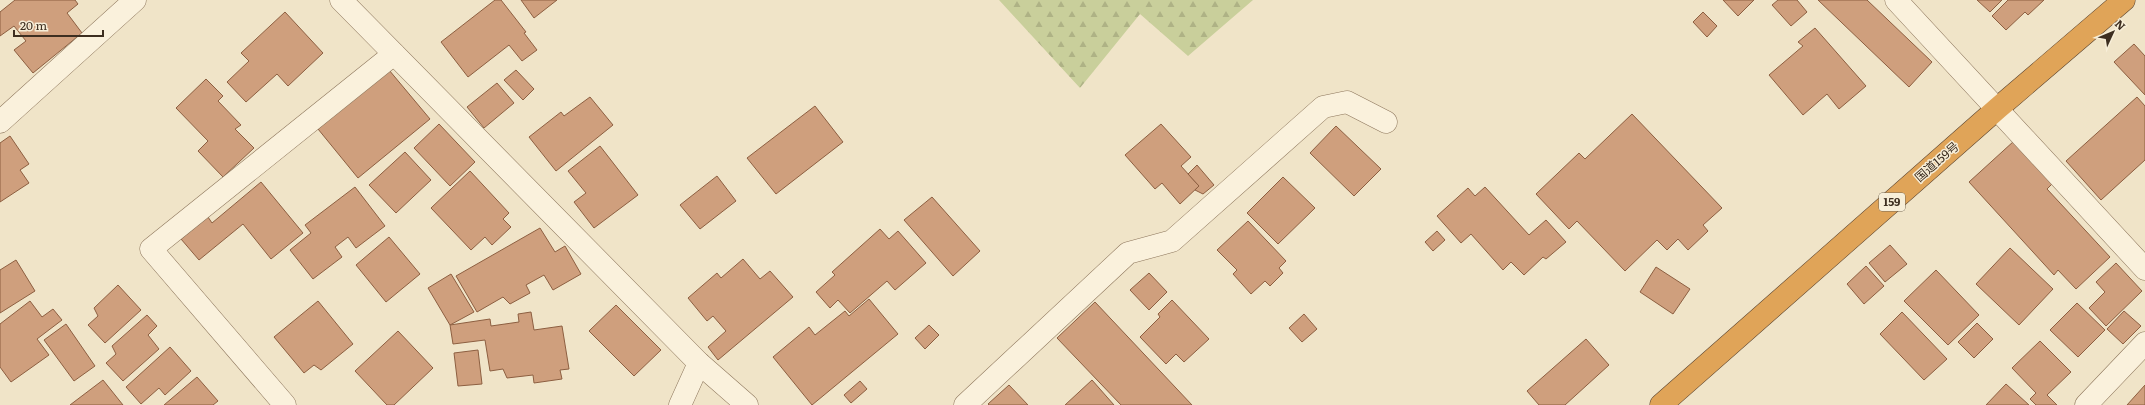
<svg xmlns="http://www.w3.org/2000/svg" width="2145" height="405" font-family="Literata,'Noto Sans JP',serif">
	<defs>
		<pattern id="forest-firs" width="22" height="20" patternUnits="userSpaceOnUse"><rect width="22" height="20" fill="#c9cf9b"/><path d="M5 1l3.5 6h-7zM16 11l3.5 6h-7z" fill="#aeb285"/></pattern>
	</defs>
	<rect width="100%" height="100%" fill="#f0e4c8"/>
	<polygon fill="url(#forest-firs)" points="999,0 1253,0 1188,56 1140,14 1080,88"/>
	<g fill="#cf9f7d" stroke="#8d5f41">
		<polygon points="15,0 75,0 78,4 67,13 82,33 33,73 14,50 26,41 14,26 0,36 0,12"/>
		<polygon points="495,0 501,0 526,32 524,33 537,50 522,61 509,45 468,77 441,42"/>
		<polygon points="521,0 557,0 534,18"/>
		<polygon points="1723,0 1754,0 1738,16"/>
		<polygon points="1778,0 1797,0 1807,12 1791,26 1772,5"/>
		<polygon points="1818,0 1867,0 1932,62 1909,87"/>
		<polygon points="1977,0 2002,0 1990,12"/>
		<polygon points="2008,0 2044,0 2028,15 2025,12 2006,30 1992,16"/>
		<polygon points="285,12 323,53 288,86 277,74 246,102 227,82 249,61 241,53"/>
		<polygon points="1703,12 1717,26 1707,37 1693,22"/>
		<polygon points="1815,28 1866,86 1839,109 1827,94 1803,115 1769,75 1803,46 1798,42"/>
		<polygon points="2134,44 2145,56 2145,95 2114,62"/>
		<polygon points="389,70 430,119 358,178 318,129"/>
		<polygon points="516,70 534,89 523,100 504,80"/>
		<polygon points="206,79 223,96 218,101 241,125 235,129 254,148 223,177 198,151 208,141 176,108"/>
		<polygon points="497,83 514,103 484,128 467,107"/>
		<polygon points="590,97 613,125 556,171 529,137 561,112 564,116"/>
		<polygon points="2137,97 2145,106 2145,160 2101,200 2066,161"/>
		<polygon points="815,106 843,142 776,194 747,158"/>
		<polygon points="1632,114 1722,208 1703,225 1708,231 1688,250 1678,239 1667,250 1657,240 1625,271 1577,221 1569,229 1536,194 1579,153 1585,159"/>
		<polygon points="439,124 475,162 450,186 414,148"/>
		<polygon points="1161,124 1191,157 1181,166 1199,186 1180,204 1162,183 1155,189 1125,155"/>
		<polygon points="1336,126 1381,169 1354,196 1310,153"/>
		<polygon points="10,136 29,164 20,170 29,183 0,202 0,143"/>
		<polygon points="2014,141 2053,183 2047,189 2110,257 2076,289 2058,270 2054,275 1969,182"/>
		<polygon points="600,146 638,195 594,228 574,202 586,193 568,171"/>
		<polygon points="405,152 431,180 396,213 369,185"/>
		<polygon points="1197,165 1214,185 1203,194 1195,190 1199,186 1188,174"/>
		<polygon points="470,171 509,213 503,219 511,227 492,245 485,237 471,250 431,208"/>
		<polygon points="717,176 736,201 700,229 680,205"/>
		<polygon points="1283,177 1315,208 1278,244 1247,213"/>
		<polygon points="261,182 303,233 271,259 243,224 199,260 181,239 208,217 212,223"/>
		<polygon points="355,187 385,226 356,248 348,237 335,247 342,257 313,279 290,250 311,233 305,225"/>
		<polygon points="1485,187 1529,235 1546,220 1566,242 1546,259 1543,257 1524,275 1511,262 1503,270 1471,234 1461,243 1437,216 1468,188 1475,196"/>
		<polygon points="932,197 980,251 953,276 904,220"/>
		<polygon points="1248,221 1286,261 1279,268 1283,273 1270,286 1265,281 1251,294 1233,274 1237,270 1217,250"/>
		<polygon points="540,228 555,252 565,246 581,274 553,290 544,275 526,285 530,293 510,304 503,297 477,312 456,276"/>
		<polygon points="880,229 889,239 898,231 926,263 895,290 887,281 850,313 838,300 830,308 816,292 835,275 832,272"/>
		<polygon points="1437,231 1445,240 1433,251 1425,242"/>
		<polygon points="389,237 420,274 386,302 356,265"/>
		<polygon points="1890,245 1907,264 1885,282 1869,263"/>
		<polygon points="2010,248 2053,289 2019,325 1976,284"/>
		<polygon points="743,259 760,279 770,271 793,297 718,360 708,347 726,331 713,316 707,321 688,298 717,273 721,278"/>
		<polygon points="16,260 35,291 0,313 0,270"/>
		<polygon points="2116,263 2142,291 2106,326 2089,308 2105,292 2096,282"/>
		<polygon points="1866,266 1884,286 1864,304 1847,284"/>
		<polygon points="1656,267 1690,289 1673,314 1640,292"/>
		<polygon points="1936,270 1979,315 1948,345 1904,301"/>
		<polygon points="1149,273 1167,292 1149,310 1130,290"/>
		<polygon points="451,274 474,312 450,325 428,288"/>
		<polygon points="118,285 141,310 105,343 88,325 98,316 94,308"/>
		<polygon points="869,299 898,334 812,405 773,357 809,327 815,335 845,311 849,316"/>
		<polygon points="1172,300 1209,339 1184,362 1176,354 1166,364 1140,337 1160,317 1158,314"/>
		<polygon points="30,301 42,317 53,309 62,320 37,339 49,355 11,382 0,367 0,324"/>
		<polygon points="318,301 353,344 321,370 314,365 304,373 274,337"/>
		<polygon points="1095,302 1192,405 1121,405 1057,338"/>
		<polygon points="2077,303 2105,330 2078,357 2050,330"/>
		<polygon points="616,305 661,350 634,376 589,331"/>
		<polygon points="2124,311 2141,326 2123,344 2107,329"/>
		<polygon points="531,312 534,330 562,326 569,369 560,370 562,379 534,383 533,375 507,378 503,369 490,371 485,340 453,344 450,325 490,319 491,326 519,322 518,314"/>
		<polygon points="1902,312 1947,359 1924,380 1880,334"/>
		<polygon points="1304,314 1317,329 1302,342 1289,328"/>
		<polygon points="147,315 157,326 148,335 159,349 123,381 106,363 116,354 112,346"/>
		<polygon points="1977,323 1993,339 1974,358 1958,342"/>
		<polygon points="66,324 95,366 74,381 44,340"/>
		<polygon points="929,325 939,335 925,349 915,338"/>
		<polygon points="398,331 433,368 394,405 387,405 355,371"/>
		<polygon points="1586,339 1609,365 1565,405 1539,405 1527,391"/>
		<polygon points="2040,341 2071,372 2047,395 2057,405 2036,405 2030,399 2036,393 2012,368"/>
		<polygon points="170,347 191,371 165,395 159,388 141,404 126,387"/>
		<polygon points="478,350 482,384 458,386 454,353"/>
		<polygon points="197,377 218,401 213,405 164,405"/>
		<polygon points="103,380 123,405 70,405"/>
		<polygon points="1092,380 1114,405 1065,405"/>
		<polygon points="860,381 867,389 851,403 844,395"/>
		<polygon points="2006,384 2029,405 1986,405"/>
		<polygon points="1009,385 1028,405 989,405 988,404"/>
		<polygon points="2145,385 2145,405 2127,405"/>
	</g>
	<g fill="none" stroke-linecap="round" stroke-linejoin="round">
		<defs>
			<g id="street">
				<polyline points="341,0 699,363 747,405"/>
				<polyline points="1896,0 2145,269"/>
				<polyline points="0,122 135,0"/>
				<polyline points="285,405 151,249 394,54"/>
				<polyline points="680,405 699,363"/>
				<polyline points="965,405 1128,253 1172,241 1323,107 1347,102 1386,122"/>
				<polyline points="2086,405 2145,343"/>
			</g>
			<polyline id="highway" points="1661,405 1998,108 2124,0"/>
		</defs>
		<use href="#street" stroke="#8d765c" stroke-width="23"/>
		<use href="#highway" stroke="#5b4430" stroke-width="23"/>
		<use href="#street" stroke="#faf1dc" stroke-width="22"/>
		<use href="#highway" stroke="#e0a458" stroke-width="22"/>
	</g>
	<g text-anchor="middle" stroke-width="3" stroke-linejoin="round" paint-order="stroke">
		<rect fill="#f7eed8" stroke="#756857" stroke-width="1" x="1879" y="193" width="26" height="18" rx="3"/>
		<g font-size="11" font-weight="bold" fill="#3d2e20">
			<text x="1892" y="206">159</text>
		</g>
		<g font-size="12" fill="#3d2e20" stroke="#f7eed8">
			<text transform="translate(1937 162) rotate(-41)" y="4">国道159号</text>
		</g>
	</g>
	<g transform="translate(2113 32) rotate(46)" stroke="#f7eed8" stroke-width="3" paint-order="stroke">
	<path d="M0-3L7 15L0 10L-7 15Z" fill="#3d2e20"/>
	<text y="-6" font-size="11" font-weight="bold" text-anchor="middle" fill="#3d2e20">N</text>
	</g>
	<path d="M14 30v6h89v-6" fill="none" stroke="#3d2e20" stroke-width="2"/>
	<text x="20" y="30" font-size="12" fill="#3d2e20" stroke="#f7eed8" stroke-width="3" paint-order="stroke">20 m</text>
</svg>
